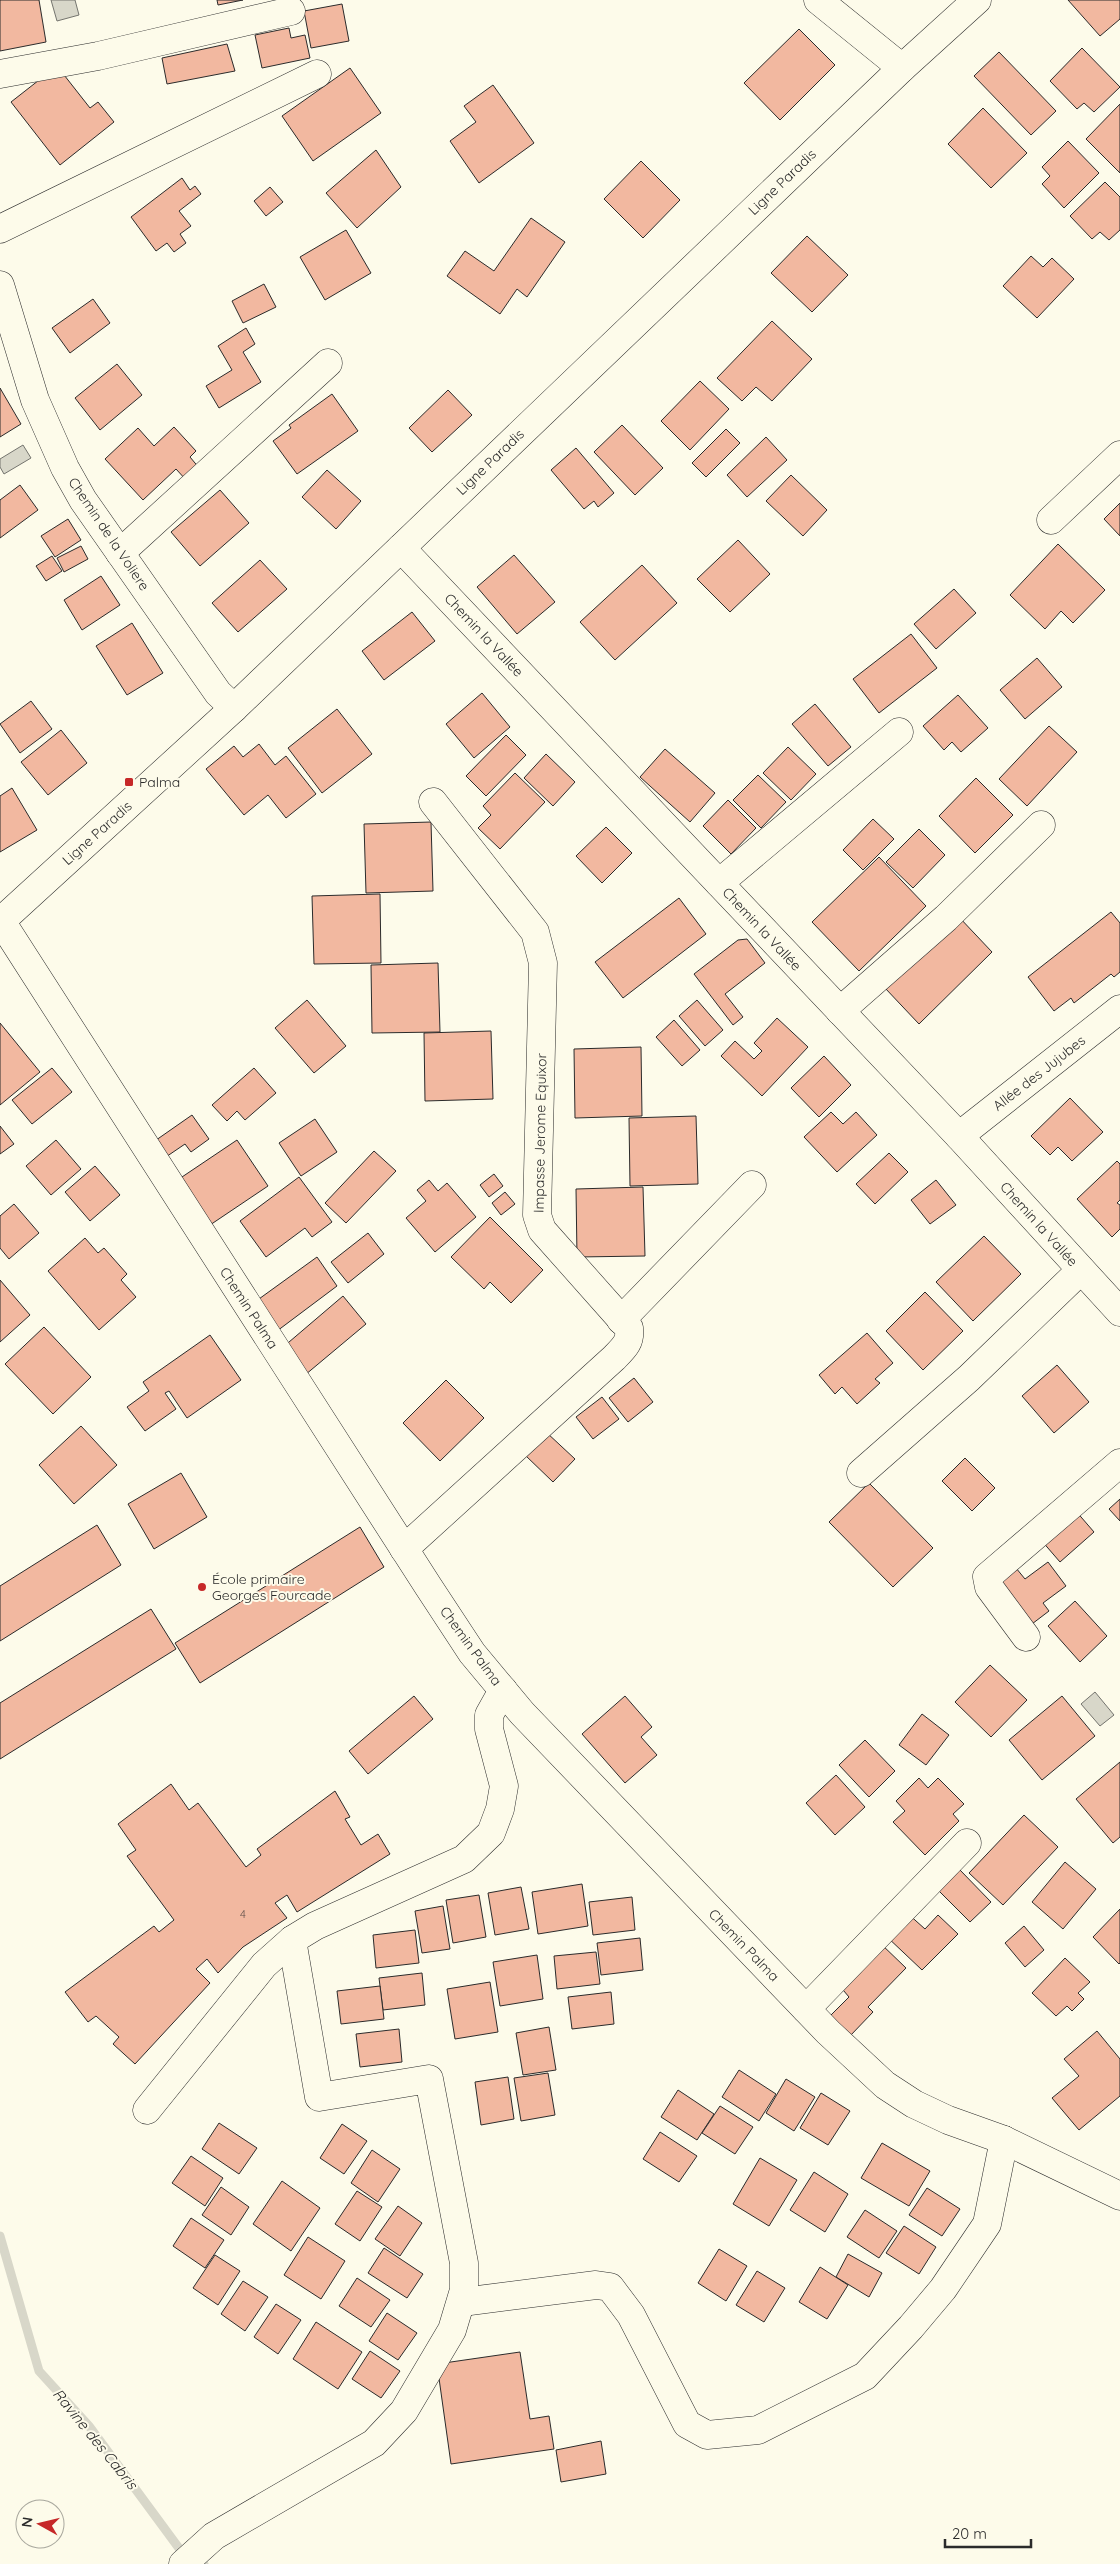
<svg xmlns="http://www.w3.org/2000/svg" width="1120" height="2564" font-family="Quicksand,sans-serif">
	<rect width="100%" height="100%" fill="#fdfbea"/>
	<g fill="#d8d7c9" stroke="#74746e">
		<polygon points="51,0 75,0 79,15 57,21"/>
		<polygon points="23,445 31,458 4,474 0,467 0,459"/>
		<polygon points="1095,1692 1114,1715 1100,1726 1081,1704"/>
	</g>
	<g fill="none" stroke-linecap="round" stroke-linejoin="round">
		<polyline stroke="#d8d7c9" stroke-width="9" points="0,2236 39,2371 89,2426 184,2555 204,2564"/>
	</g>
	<g fill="#f2b8a0" stroke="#2b2b2b">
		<polygon points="0,0 39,0 46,42 0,51"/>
		<polygon points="217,0 243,0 218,5"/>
		<polygon points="1068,0 1120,0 1120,19 1100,36"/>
		<polygon points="342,4 349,41 311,48 304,11"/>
		<polygon points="289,28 291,38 305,35 310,58 262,68 255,35"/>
		<polygon points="799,29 835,65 780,120 744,83"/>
		<polygon points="227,44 235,71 167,84 162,58"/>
		<polygon points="1082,48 1120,87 1094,112 1084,103 1077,109 1050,81"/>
		<polygon points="999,52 1056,111 1031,135 974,76"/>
		<polygon points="57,66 90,108 98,102 114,122 60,165 11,102"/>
		<polygon points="350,68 381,113 313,161 282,116"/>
		<polygon points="493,85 534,143 479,183 450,141 476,122 464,106"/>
		<polygon points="1120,104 1120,173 1086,139"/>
		<polygon points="983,108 1027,153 991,188 948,144"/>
		<polygon points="1068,141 1099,173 1064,208 1042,184 1050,176 1042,167"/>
		<polygon points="376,150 401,187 357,228 326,193"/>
		<polygon points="641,161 680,200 643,238 604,199"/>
		<polygon points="182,178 190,190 195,186 201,194 179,211 191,226 180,234 186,243 174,252 167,243 156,251 131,217"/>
		<polygon points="1105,182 1120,197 1120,230 1109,240 1100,232 1092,239 1070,216"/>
		<polygon points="270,187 283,202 266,216 254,201"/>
		<polygon points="531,218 565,242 527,297 517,289 500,314 447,276 465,251 494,271"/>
		<polygon points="346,230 371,273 325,300 300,257"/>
		<polygon points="807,236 848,275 812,312 771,273"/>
		<polygon points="1031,256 1043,267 1052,258 1074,279 1037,318 1003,286"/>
		<polygon points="264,284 276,307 243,323 232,301"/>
		<polygon points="93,299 110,323 70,353 52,328"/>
		<polygon points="772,321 812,359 772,401 756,387 742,401 717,378"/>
		<polygon points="246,328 255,344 243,352 261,382 219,408 206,386 232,370 218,346"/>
		<polygon points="117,364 142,395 100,430 75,398"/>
		<polygon points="700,381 729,409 690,450 661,421"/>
		<polygon points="0,388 21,424 0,437"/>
		<polygon points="448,390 472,415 432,452 409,428"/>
		<polygon points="332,394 358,431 297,474 273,441 291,428 289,425"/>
		<polygon points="622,425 663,468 635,495 594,452"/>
		<polygon points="174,427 196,451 190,457 200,469 187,481 176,469 143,500 105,459 138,428 154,446"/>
		<polygon points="726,429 740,443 706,477 692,463"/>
		<polygon points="766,437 787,460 747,497 727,475"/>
		<polygon points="576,448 614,493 598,507 594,501 584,509 551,470"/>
		<polygon points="327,470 361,501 336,529 302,497"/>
		<polygon points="791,475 827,510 803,536 766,501"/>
		<polygon points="20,485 38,510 0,538 0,500"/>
		<polygon points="220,490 249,523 200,566 171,532"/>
		<polygon points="1120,503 1120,536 1104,519"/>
		<polygon points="68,519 81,540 55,557 41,536"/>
		<polygon points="738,540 770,574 730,612 697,579"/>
		<polygon points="1058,544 1105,590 1073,623 1061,611 1045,629 1010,595"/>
		<polygon points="81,546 88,559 64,572 57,558"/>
		<polygon points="514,555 555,602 517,634 477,587"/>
		<polygon points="52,556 62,571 46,581 36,566"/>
		<polygon points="260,560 287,589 238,632 212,603"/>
		<polygon points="642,565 677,603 615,660 580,622"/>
		<polygon points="101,576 120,605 82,630 64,600"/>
		<polygon points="954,589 976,613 936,649 914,624"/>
		<polygon points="412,612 435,641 384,680 362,651"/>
		<polygon points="132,623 163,673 127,695 96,646"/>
		<polygon points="911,634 937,668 879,713 853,679"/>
		<polygon points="1037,658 1062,687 1025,719 1000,690"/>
		<polygon points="482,693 510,727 474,758 446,724"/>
		<polygon points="958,695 988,728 961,752 952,742 944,750 923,726"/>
		<polygon points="31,701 52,729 20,753 0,724"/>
		<polygon points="815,704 851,747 828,766 792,724"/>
		<polygon points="337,709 372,754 322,793 288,748"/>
		<polygon points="1049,726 1077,752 1027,806 999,779"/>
		<polygon points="61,730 87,763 48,795 21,762"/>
		<polygon points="506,735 526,755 486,796 466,776"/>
		<polygon points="259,744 275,765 286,756 316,794 286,818 268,795 244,815 206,769 234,746 243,757"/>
		<polygon points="788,747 816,774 791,800 763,773"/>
		<polygon points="665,749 715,793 690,822 640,777"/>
		<polygon points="546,754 575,782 553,806 524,778"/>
		<polygon points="515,773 545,802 500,849 478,828 491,815 483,806"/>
		<polygon points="758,775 786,802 761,828 733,800"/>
		<polygon points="976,778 1013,815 975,853 939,816"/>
		<polygon points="12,788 37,830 0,852 0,796"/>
		<polygon points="728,800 756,828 731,854 703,826"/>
		<polygon points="873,819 894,839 863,870 843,850"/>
		<polygon points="431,822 433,891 366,893 364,824"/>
		<polygon points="606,827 632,853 602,883 576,856"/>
		<polygon points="919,829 945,855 913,888 886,862"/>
		<polygon points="879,857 926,906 859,971 812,922"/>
		<polygon points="380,894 381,963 314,964 312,896"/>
		<polygon points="679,898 706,934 623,998 595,962"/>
		<polygon points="1111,912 1120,923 1120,972 1114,977 1111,974 1074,1003 1071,998 1054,1011 1028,977"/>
		<polygon points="958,916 992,952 919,1024 885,988"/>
		<polygon points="747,939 765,963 725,994 743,1017 733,1025 694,974 738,940"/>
		<polygon points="438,963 440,1032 372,1033 371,965"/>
		<polygon points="307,1000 346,1046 314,1073 275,1028"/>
		<polygon points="697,1000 723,1030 705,1046 679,1016"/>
		<polygon points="777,1018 808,1047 762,1096 721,1056 735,1041 754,1059 762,1051 754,1043"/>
		<polygon points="674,1020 700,1050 682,1066 656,1037"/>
		<polygon points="0,1023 40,1072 0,1105"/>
		<polygon points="491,1031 493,1099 425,1101 424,1033"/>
		<polygon points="641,1047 642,1116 575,1118 574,1049"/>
		<polygon points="824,1056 851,1085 819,1117 791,1088"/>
		<polygon points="52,1068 72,1092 32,1124 12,1100"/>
		<polygon points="254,1068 276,1093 245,1120 237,1111 227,1121 212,1105"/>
		<polygon points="1070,1098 1103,1132 1072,1161 1058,1147 1050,1155 1031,1136"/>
		<polygon points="831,1112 843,1124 856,1112 877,1135 837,1172 804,1137"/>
		<polygon points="192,1115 209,1139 191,1152 185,1144 160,1161 149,1145"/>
		<polygon points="696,1116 698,1184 630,1186 629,1118"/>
		<polygon points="315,1119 337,1152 301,1176 279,1143"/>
		<polygon points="0,1126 14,1144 0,1154"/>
		<polygon points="56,1140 81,1169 51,1195 26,1166"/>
		<polygon points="237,1140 268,1186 210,1225 179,1179"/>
		<polygon points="374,1151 396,1171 346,1223 325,1203"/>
		<polygon points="889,1153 908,1172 875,1204 856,1184"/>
		<polygon points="1117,1161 1120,1164 1120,1200 1117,1203 1120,1205 1120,1229 1112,1237 1077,1199"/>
		<polygon points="95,1166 120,1195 90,1221 65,1192"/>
		<polygon points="494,1174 503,1186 489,1197 480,1185"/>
		<polygon points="299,1177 332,1222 312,1237 305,1228 266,1257 240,1221"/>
		<polygon points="429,1180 438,1191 447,1183 476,1217 435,1252 406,1218 426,1201 417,1190"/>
		<polygon points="936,1180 956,1205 930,1224 911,1200"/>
		<polygon points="643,1187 645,1256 577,1257 576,1189"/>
		<polygon points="505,1192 515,1204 501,1215 492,1203"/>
		<polygon points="14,1204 39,1233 9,1259 0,1248 0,1216"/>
		<polygon points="490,1217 543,1270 511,1303 490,1282 484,1289 451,1257"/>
		<polygon points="368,1233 384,1254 348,1283 331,1262"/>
		<polygon points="984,1236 1021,1274 973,1321 936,1282"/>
		<polygon points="85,1238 98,1253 104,1248 127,1274 121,1280 136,1297 99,1330 48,1271"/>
		<polygon points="317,1257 337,1286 273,1334 252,1304"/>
		<polygon points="0,1280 30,1315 0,1342"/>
		<polygon points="925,1292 963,1331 923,1370 886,1331"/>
		<polygon points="343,1296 366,1324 305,1375 282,1348"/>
		<polygon points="44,1327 91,1377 53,1414 5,1364"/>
		<polygon points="867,1333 893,1363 875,1379 880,1383 857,1404 842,1387 835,1394 819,1375"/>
		<polygon points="210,1335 241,1380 187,1418 169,1391 165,1393 176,1409 145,1431 127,1407 149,1391 143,1382"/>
		<polygon points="1057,1365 1089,1402 1054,1433 1022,1396"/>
		<polygon points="634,1378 653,1402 628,1422 609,1398"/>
		<polygon points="446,1380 484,1418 440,1461 403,1423"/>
		<polygon points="602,1397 619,1419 593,1439 576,1417"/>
		<polygon points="81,1426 117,1465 74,1504 39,1465"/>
		<polygon points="546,1432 575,1459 553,1482 525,1455"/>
		<polygon points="965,1458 995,1488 972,1511 942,1481"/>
		<polygon points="181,1473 207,1517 154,1549 128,1504"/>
		<polygon points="869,1483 933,1548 893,1587 829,1522"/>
		<polygon points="1120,1499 1120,1521 1109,1509"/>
		<polygon points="1075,1510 1094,1532 1060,1562 1041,1540"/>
		<polygon points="97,1525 121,1565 0,1641 0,1586"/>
		<polygon points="360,1527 384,1567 200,1683 175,1643"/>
		<polygon points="1048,1562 1066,1586 1043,1603 1049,1611 1028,1627 996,1583 1016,1568 1025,1579"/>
		<polygon points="1075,1601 1107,1636 1080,1662 1048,1626"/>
		<polygon points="151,1609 176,1649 0,1759 0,1703"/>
		<polygon points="990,1665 1027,1700 991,1737 955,1702"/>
		<polygon points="414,1696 433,1719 368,1774 349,1751"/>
		<polygon points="625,1696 652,1727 641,1737 657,1755 625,1783 582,1734"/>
		<polygon points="1062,1696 1095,1736 1042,1780 1009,1740"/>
		<polygon points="922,1714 949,1735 926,1765 899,1745"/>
		<polygon points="865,1740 895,1771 869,1797 839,1765"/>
		<polygon points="1120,1762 1120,1837 1113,1843 1076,1799"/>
		<polygon points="836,1775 865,1807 835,1835 806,1803"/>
		<polygon points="919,1778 928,1788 938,1778 964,1804 953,1814 959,1821 925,1855 893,1822 905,1811 896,1801"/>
		<polygon points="171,1784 189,1810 198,1803 246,1867 261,1855 257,1849 335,1791 350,1817 345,1819 361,1845 378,1834 390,1854 297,1912 287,1895 275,1903 287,1918 243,1947 218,1973 207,1959 196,1969 210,1983 135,2064 113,2044 119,2037 96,2016 88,2022 65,1992 154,1926 159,1932 174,1920 127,1856 136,1850 118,1824"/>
		<polygon points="1024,1815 1058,1847 1003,1905 969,1873"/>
		<polygon points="1065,1862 1096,1889 1063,1929 1032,1902"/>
		<polygon points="960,1870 991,1902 970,1922 939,1891"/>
		<polygon points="582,1884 588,1926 538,1934 532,1892"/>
		<polygon points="521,1887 529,1929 495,1935 488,1893"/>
		<polygon points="479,1895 486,1937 453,1943 446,1900"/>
		<polygon points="632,1897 635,1930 593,1935 589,1902"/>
		<polygon points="443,1906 450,1949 422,1953 415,1911"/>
		<polygon points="1120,1909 1120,1963 1119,1964 1093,1937"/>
		<polygon points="906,1912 925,1929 938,1915 958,1934 922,1970 885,1935"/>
		<polygon points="1024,1926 1044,1950 1025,1967 1005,1943"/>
		<polygon points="415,1930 419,1963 376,1968 373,1935"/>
		<polygon points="640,1938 643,1970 601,1975 597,1943"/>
		<polygon points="879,1942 906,1968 868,2007 873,2012 850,2036 830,2016 849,1997 838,1984"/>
		<polygon points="596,1952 600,1984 557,1989 554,1956"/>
		<polygon points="537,1955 543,1999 500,2006 493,1962"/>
		<polygon points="1065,1958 1090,1982 1078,1993 1084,1999 1072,2011 1067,2006 1056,2016 1032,1993"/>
		<polygon points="422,1973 425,2005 383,2010 379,1978"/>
		<polygon points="490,1982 498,2032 455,2039 447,1989"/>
		<polygon points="380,1986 384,2019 341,2024 337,1991"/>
		<polygon points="611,1992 614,2024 572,2029 568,1997"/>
		<polygon points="549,2027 556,2070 523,2075 516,2033"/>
		<polygon points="399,2029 402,2062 360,2067 356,2034"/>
		<polygon points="1097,2031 1120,2059 1120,2096 1079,2130 1052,2098 1079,2076 1064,2059"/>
		<polygon points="739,2070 776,2094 759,2121 722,2097"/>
		<polygon points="548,2073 555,2115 521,2121 514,2078"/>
		<polygon points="508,2077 514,2119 481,2125 475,2082"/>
		<polygon points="786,2079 815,2097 794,2131 766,2113"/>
		<polygon points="678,2090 714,2114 697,2140 661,2117"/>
		<polygon points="821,2093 850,2111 828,2145 800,2128"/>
		<polygon points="720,2106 753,2127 735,2154 702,2133"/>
		<polygon points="219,2123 257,2148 239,2174 202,2149"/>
		<polygon points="342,2124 367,2141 344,2174 320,2158"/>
		<polygon points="660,2132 697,2156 679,2182 643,2159"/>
		<polygon points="882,2143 930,2171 909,2206 861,2178"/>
		<polygon points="372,2150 400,2169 378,2202 351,2183"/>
		<polygon points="191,2156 223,2178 205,2206 172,2183"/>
		<polygon points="760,2158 797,2180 769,2226 733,2204"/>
		<polygon points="814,2172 848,2194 825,2232 790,2210"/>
		<polygon points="282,2181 320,2208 291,2251 253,2224"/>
		<polygon points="221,2187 249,2207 231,2235 202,2215"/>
		<polygon points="927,2188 960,2209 942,2236 909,2215"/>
		<polygon points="357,2191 382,2207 360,2241 335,2224"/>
		<polygon points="398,2206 422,2223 400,2256 375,2239"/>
		<polygon points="865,2210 897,2231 879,2258 847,2237"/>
		<polygon points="191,2218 224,2240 205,2268 173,2246"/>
		<polygon points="904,2226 936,2247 919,2274 886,2253"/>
		<polygon points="308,2237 345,2261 321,2299 284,2275"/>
		<polygon points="384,2248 423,2274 407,2298 368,2273"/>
		<polygon points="719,2249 747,2266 726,2301 698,2283"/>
		<polygon points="848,2254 882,2273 869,2297 836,2277"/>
		<polygon points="215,2255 240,2271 218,2305 193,2288"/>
		<polygon points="820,2267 848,2285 827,2319 799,2302"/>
		<polygon points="757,2271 785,2288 764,2322 736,2305"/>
		<polygon points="357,2278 390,2300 371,2327 339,2306"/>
		<polygon points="243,2281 268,2297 245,2331 221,2314"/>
		<polygon points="276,2304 301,2320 278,2354 254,2337"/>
		<polygon points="387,2313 417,2333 398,2360 369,2341"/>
		<polygon points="316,2322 362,2352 338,2389 293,2359"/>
		<polygon points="370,2351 400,2371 381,2398 352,2379"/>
		<polygon points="520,2352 530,2419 549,2416 554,2449 451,2464 437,2364"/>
		<polygon points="601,2441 606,2474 561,2482 556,2450"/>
	</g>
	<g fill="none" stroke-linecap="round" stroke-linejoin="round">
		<defs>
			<g id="minor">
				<polyline points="818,0 902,68"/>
				<polyline points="0,74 98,56 291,11"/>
				<polyline points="0,229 317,74"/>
				<polyline points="0,285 35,400 65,468 83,500 218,693 234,708"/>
				<polyline points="1051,520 1120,455"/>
				<polyline points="401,548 959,1136 1120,1312"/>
				<polyline points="120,553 328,363"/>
				<polyline points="719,883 899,732"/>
				<polyline points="1,921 428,1586 472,1653 522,1713 828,2032 885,2085 914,2104 948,2120 1004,2140 1120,2196"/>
				<polyline points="840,1011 946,918 1041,825"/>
				<polyline points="959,1136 1120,1009"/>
				<polyline points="621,1320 752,1185"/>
				<polyline points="861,1473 969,1378 1081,1270"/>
				<path d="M404 1549 614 1358C624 1348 631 1342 629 1328L542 1230 537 1215 543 963 535 932 433 802"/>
				<polyline points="1026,1637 989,1587 987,1577 1120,1463"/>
				<polyline points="806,2009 967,1843"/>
				<polyline points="147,2110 264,1965 292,1940 315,1926 464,1859 491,1833 500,1809 504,1786 489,1729 489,1715 503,1690"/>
				<polyline points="462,2302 596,2285 610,2287 631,2315 687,2424 707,2435 758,2430 865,2376 911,2327 943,2289 987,2224 1004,2140"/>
				<polyline points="183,2564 214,2536 374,2443 404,2411 452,2330 464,2290 464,2263 429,2079 319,2097 292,1940"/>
			</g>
			<polyline id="major" points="0,922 234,708 902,68 977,0"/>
		</defs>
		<use href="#minor" stroke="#2b2b2b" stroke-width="29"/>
		<use href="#major" stroke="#2b2b2b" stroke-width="29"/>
		<use href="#minor" stroke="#fdfbea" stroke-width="28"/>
		<use href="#major" stroke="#fdfbea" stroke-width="28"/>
	</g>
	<g fill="#c62828" stroke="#fdfbea" stroke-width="2">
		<rect x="124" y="777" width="10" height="10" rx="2.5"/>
		<circle cx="202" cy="1587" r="5"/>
	</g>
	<g text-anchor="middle" stroke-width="4" stroke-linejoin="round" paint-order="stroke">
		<g font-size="11" fill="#5d4e48">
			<text x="243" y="1918">4</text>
		</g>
		<g font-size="14" fill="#2b2b2b" stroke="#fdfbea">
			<text transform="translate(782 182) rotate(-44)" y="5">Ligne Paradis</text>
			<text transform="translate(490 462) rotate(-44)" y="5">Ligne Paradis</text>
			<text transform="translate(109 534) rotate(56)" y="5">Chemin de la Voliere</text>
			<text transform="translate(484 635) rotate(47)" y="5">Chemin la Vallée</text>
			<text transform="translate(97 833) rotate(-42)" y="5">Ligne Paradis</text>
			<text transform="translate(762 929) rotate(47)" y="5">Chemin la Vallée</text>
			<text transform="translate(1039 1073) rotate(-38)" y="5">Allée des Jujubes</text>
			<text transform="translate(540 1133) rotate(-89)" y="5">Impasse Jerome Equixor</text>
			<text transform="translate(1039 1224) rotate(48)" y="5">Chemin la Vallée</text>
			<text transform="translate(249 1308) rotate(57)" y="5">Chemin Palma</text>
			<text transform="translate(471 1646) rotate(54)" y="5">Chemin Palma</text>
			<text transform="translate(744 1945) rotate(46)" y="5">Chemin Palma</text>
		</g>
		<g font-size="14" fill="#2b2b2b" stroke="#fdfbea" text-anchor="start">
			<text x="139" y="787">Palma</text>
			<text x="212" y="1584">École primaire<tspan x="212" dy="16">Georges Fourcade</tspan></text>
		</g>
		<g font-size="15" font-style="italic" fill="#2b2b2b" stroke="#fdfbea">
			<text transform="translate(95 2439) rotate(51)" y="5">Ravine des Cabris</text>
		</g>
	</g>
	<g transform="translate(40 2524) rotate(278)"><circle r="24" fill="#fdfbea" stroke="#a9a89e"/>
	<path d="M0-4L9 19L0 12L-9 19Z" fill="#c62828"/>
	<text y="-8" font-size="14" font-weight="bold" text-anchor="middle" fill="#2b2b2b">N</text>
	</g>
	<path d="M945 2539v8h86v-8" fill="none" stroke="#2b2b2b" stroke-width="2.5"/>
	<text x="952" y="2539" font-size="15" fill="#2b2b2b" stroke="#fdfbea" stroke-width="4" paint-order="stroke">20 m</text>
</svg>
